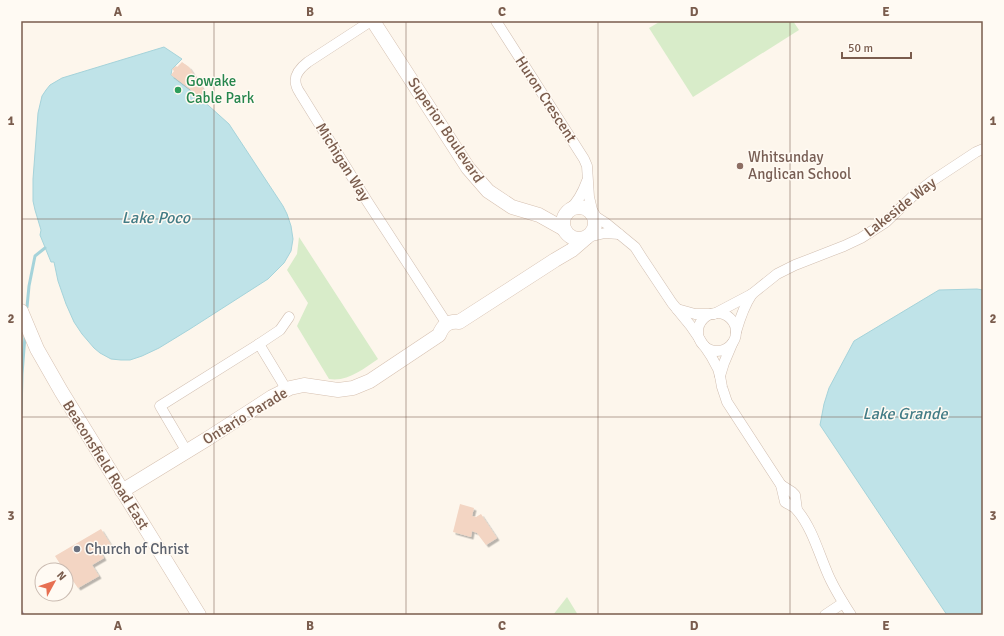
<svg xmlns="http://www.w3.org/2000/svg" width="1004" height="636" font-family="Signika,sans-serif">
	<defs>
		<filter id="shadow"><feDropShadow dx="2.5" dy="2.5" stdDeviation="0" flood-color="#0004"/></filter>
	</defs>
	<rect width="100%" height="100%" fill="#fdf6ec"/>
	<g fill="#d8ecc9">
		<polygon points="661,21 793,21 799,30 693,97 649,28"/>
		<path d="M299 237 378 359C363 369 348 382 329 379L297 326 308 303 287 270 297 254Z"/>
		<polygon points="567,597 578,615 553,615"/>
	</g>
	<g fill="#bfe3e8" stroke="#a5d3da">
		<polygon points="164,47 182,59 172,69 171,75 199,97 229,124 283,206 287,214 291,226 293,239 291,251 284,263 268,279 190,329 159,348 142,356 130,360 121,360 111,359 100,353 94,348 82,334 74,322 66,304 58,281 54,262 51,262 40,235 41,230 35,210 33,201 33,179 38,113 42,96 46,90 50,85 62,78"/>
		<polygon points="977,289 983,290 983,615 947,615 820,425 824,404 829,388 854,341 939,290"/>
	</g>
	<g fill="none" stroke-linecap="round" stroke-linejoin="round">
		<g stroke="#a5d3da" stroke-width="3">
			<polyline points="27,307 29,286 35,256 45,248"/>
			<polyline points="21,414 22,374 25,336"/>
		</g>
	</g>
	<g fill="#f3d5c3" filter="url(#shadow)">
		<polygon points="182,62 189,67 205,92 199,96 171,75 174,71 172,69 176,66 177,67"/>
		<polygon points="460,504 474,508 472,516 476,517 481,514 497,538 486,545 477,533 472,531 471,537 453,532"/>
		<polygon points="101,529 111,545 100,551 104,558 92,565 99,576 78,588 71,578 69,579 66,573 66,570 64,570 55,556"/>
	</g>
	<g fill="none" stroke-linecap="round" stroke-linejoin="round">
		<defs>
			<g id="street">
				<path d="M371 21 308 62C296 71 291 80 300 93L367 201 447 324"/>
				<polyline points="496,21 584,159 587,166 589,197 593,214"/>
				<path d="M570 209C579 201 583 192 587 181"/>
				<polyline points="593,215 607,224 635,247 642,258 672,303 690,325 701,341"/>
				<polyline points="588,237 605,233 619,234"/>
				<polyline points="677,309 695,314 713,314"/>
				<circle cx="717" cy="332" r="19"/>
				<polyline points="714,314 752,294 777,274 795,265 844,246 861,238 886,222 915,194 932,181 976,152 983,149"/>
				<path d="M736 332C740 318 744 306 752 294"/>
				<polyline points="259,344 280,330 289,317"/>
				<path d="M703 344 711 356 718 369 720 376 722 387 727 402 781 485 785 502C789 505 794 506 797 510 812 528 818 551 827 572 833 587 842 601 851 615"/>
				<polyline points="720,376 724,363 732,344"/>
				<polyline points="187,452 160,406 259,344 282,382 286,390"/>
				<polyline points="781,485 792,492 795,495 797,510"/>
				<polyline points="825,615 843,603"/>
			</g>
			<g id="secondary">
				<polyline points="373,21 468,168 488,191 512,207 539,215 564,229"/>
				<circle cx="579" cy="223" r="16"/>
				<polyline points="21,311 37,349 61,391 199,615"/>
				<path d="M122 491 207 439 272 397 290 388 304 385 338 390 353 388 370 381 439 335C443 325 448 321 459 322L555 260 572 250 587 237"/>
			</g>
		</defs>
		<use href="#street" stroke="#d1beb0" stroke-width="11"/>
		<use href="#secondary" stroke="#d6c0b0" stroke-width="15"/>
		<use href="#street" stroke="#fff" stroke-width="10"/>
		<use href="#secondary" stroke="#fff" stroke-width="14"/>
		<polyline stroke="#b9a8c9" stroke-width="3" stroke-dasharray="6 4" stroke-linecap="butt" points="21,611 23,615"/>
	</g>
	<path fill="none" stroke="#7a5c4d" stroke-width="1" stroke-opacity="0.55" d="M214 21V615M406 21V615M598 21V615M790 21V615M21 219H983M21 417H983"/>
	<circle fill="#2e9e5b" stroke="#fffaf3" stroke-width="1.5" cx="178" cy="90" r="4"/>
	<circle fill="#8d6e63" stroke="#fffaf3" stroke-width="1.5" cx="740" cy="166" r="4"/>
	<circle fill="#6b7280" stroke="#fffaf3" stroke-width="1.5" cx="77" cy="549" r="4"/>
	<g text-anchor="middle" stroke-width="3" stroke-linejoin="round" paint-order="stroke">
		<g font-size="15" fill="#27864d" stroke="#fffaf3" text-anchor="start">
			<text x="186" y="86">Gowake<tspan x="186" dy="17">Cable Park</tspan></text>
		</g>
		<g font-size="15" fill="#7a5c4d" stroke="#fffaf3">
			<text transform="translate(546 99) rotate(57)" y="5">Huron Crescent</text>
			<text transform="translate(446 130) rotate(56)" y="5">Superior Boulevard</text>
			<text transform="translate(343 162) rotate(58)" y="5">Michigan Way</text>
			<text transform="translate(900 207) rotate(-38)" y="5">Lakeside Way</text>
			<text transform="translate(245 416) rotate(-31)" y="5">Ontario Parade</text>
			<text transform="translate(106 465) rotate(58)" y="5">Beaconsfield Road East</text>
		</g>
		<g font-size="15" fill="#785e54" stroke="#fffaf3" text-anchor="start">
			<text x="748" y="162">Whitsunday<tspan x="748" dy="17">Anglican School</tspan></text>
		</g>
		<g font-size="15" fill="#5b616d" stroke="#fffaf3" text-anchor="start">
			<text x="85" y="554">Church of Christ</text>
		</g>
		<g font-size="16" font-style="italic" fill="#437c86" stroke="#fffaf3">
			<text x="156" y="223">Lake Poco</text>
			<text x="905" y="419">Lake Grande</text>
		</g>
	</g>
	<rect width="1004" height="636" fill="none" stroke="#fffaf3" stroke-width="44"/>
	<g transform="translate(54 582) rotate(50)"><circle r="19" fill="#fffaf3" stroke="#cabbb1"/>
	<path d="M0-3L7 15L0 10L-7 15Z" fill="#e76f51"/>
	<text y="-6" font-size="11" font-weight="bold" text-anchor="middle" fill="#7a5c4d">N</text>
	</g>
	<path d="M842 52v6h69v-6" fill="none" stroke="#7a5c4d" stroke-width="2"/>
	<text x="848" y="52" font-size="12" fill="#7a5c4d" stroke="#fffaf3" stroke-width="3" paint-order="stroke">50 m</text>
	<rect x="22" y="22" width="960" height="592" fill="none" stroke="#7a5c4d" stroke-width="1.5"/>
	<g font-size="13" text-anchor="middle" font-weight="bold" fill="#7a5c4d">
		<text x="118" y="16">A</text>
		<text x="310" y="16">B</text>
		<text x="502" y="16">C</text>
		<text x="694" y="16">D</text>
		<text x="886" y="16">E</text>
		<text x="11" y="125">1</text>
		<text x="993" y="125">1</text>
		<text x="11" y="323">2</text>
		<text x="993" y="323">2</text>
		<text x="11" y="520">3</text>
		<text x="993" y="520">3</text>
		<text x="118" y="630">A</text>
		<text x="310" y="630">B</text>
		<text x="502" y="630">C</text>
		<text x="694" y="630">D</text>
		<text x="886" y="630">E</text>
	</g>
</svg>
